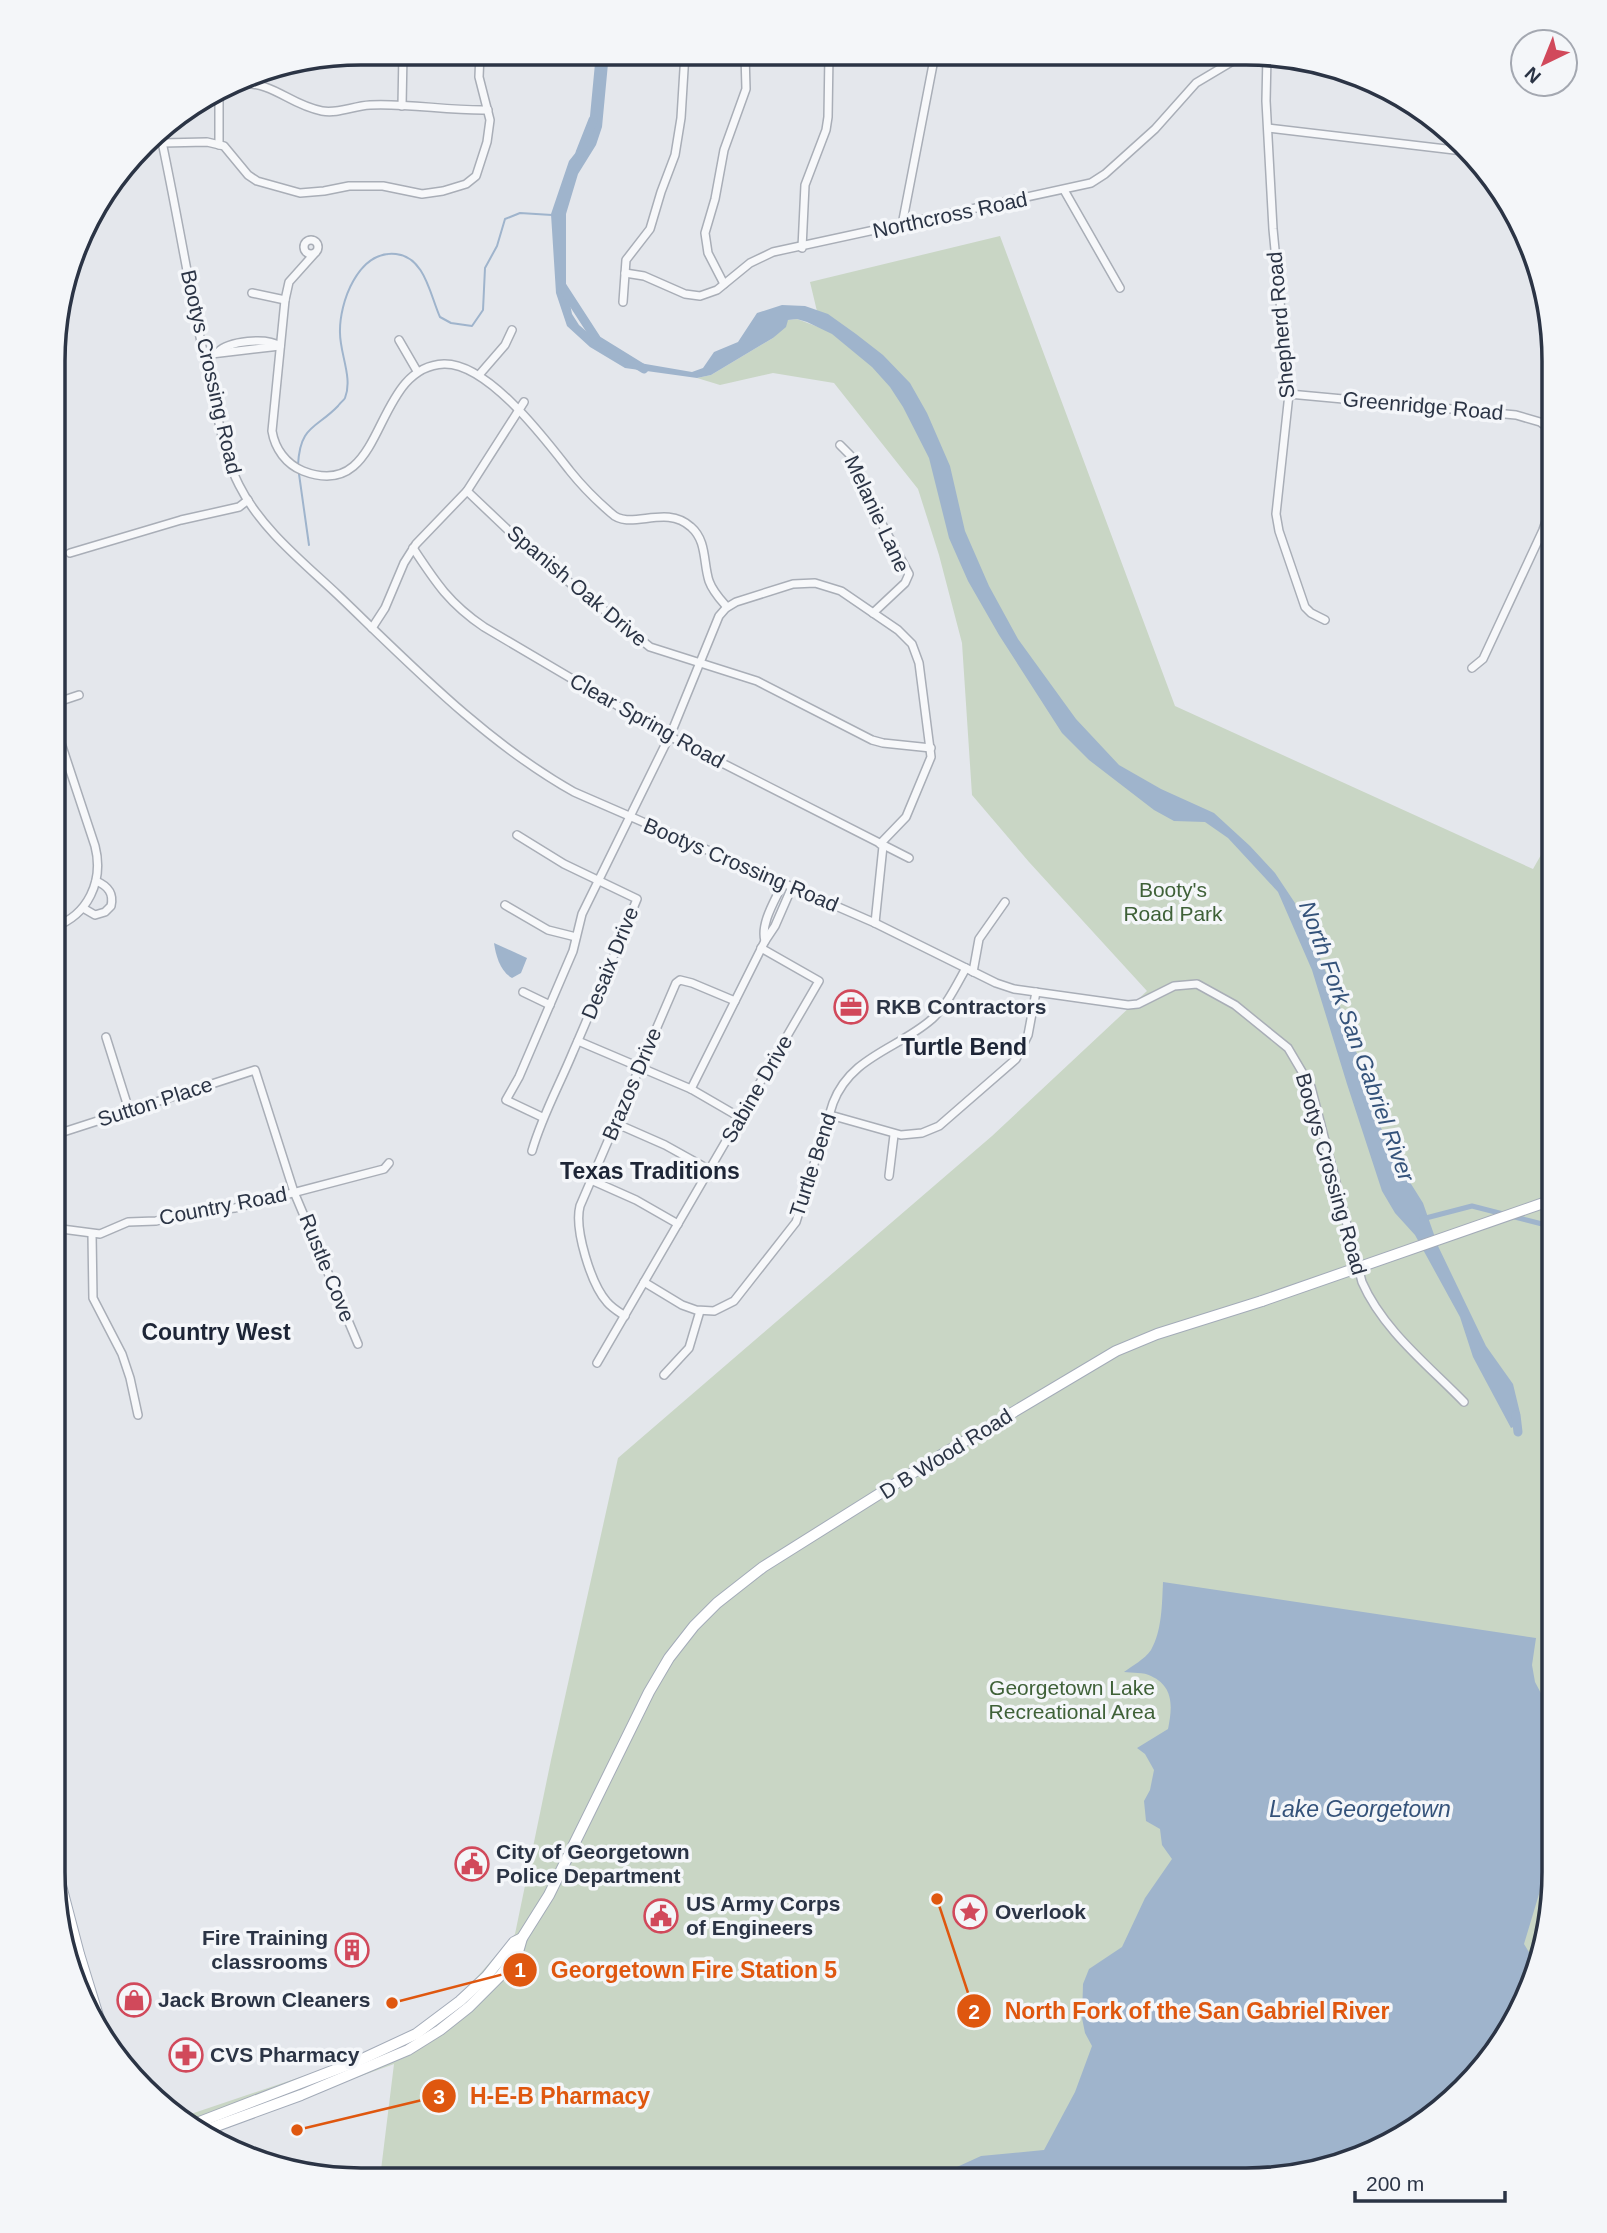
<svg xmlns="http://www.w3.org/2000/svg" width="1607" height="2233" font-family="Arial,sans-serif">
	<rect width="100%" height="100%" fill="#e4e7ec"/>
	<polygon fill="#c9d6c5" points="1000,236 1175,706 1533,869 1554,832 1554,1893 1538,1972 1502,2044 1449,2104 1383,2149 1247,2180 380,2178 394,2064 202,2134 176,2119 336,2065 394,2041 430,2020 460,1996 515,1934 551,1760 618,1458 992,1136 1147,991 1029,862 972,795 962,643 939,555 918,489 834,383 773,373 720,385 697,378 711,375 773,338 788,320 797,319 821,328 810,282"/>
	<g fill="#9fb4cc">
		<polygon points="596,53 609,53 602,127 596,145 578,174 566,214 566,284 572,314 579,325 607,349 628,361 692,372 703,368 714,352 738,342 757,313 782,305 805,306 828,314 856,334 883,355 910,383 927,413 950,466 965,531 989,586 1018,639 1076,719 1119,765 1161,789 1214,813 1250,846 1275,873 1301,912 1347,1024 1357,1054 1363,1084 1391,1152 1423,1203 1438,1246 1486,1346 1513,1384 1520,1413 1520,1424 1511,1428 1473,1357 1460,1317 1415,1235 1395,1213 1382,1191 1347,1084 1312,970 1278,892 1228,838 1205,822 1174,821 1154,810 1089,760 1062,733 999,635 968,581 949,538 929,458 903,407 890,387 872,367 832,334 807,322 797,319 788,320 786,327 773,338 711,375 697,378 625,368 590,347 567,326 556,293 551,214 569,161 588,137"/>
		<path d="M494 943 527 958 521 973 512 978C500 971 496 956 494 943Z"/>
		<path d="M1163 1582 1536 1638 1532 1665 1535 1682 1554 1718V1872L1545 1874 1524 1944 1532 1957 1540 1964 1538 1972 1502 2044 1449 2104 1383 2149 1247 2180H922L935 2177 981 2156 1044 2150 1075 2092 1092 2046 1085 2033 1082 2018 1083 1984 1089 1969 1122 1947 1145 1898 1172 1859 1162 1845 1160 1829 1146 1821 1144 1801 1150 1790 1154 1770 1145 1754 1137 1748 1168 1729C1172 1709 1175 1687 1151 1676 1144 1672 1132 1673 1124 1672 1132 1666 1145 1659 1151 1650 1162 1631 1162 1604 1163 1582Z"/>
	</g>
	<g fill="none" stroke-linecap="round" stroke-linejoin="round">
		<g stroke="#9fb4cc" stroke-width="2">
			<path d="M298 465C300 425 316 429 338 406 339 404 345 399 345 398 353 378 340 354 340 333 339 303 358 250 396 254 425 257 430 295 440 317L451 323 472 326 483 310 485 268 497 246 505 219 520 213 552 215"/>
			<polyline points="299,474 309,545"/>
		</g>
		<polyline stroke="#9fb4cc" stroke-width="5" points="1422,1219 1472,1206 1554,1227"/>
		<g stroke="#9fb4cc" stroke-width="9">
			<polyline points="580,153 593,120"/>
			<polyline points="562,286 597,340 644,369"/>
			<polyline points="1516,1415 1518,1432"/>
		</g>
		<defs>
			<g id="minor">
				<polyline points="1267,55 1266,101 1273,229 1289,394 1276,514 1279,531 1305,607 1311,613 1325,620"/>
				<path d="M237 83C276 82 287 104 322 111 338 114 353 106 370 105 409 103 448 111 488 110"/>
				<polyline points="219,93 219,145"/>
				<polyline points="402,106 403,53"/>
				<path d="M159 128C178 214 191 302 211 388 219 420 224 456 239 485 261 529 303 562 338 595 411 665 485 742 574 792L875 923 996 983 1014 989 1128 1005 1138 1004 1174 986 1197 984 1235 1005 1288 1048 1311 1087 1362 1282C1383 1330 1428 1365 1464 1402"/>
				<polyline points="1268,128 1463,151"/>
				<polyline points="162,143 207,142 224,146 248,175 257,181 300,193 324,191 349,186 383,186 422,194 443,191 466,184 476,176 487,142 490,120 479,77 480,53"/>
				<polyline points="1064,190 1120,288"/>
				<polyline points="902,225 935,54"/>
				<circle cx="311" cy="247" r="7"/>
				<polyline points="802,248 805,185 826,130 828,117 829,54"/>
				<path d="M315 253 289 282 285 300 272 431C275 449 286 464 303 471 388 504 370 367 444 364 488 363 545 439 570 471 582 486 597 501 611 513 630 532 665 503 691 527 707 541 703 562 709 581 713 592 720 599 727 607"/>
				<polyline points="625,273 644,276 685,294 700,296 717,290 750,263 773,252 1091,183 1105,174 1155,129 1196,83 1243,55"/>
				<polyline points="724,284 708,253 705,233 715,199 724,150 746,89 745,54"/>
				<polyline points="252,293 285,300"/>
				<polyline points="623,302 626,260 650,229 661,192 675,155 681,118 685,53"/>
				<polyline points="399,340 417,371"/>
				<path d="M218 352C229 341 266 337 280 346"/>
				<polyline points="203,355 280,346"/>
				<polyline points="479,375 505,345 512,330"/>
				<polyline points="1289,394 1516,415 1540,422 1554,432"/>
				<polyline points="840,445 850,455 869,500 909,574 905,583 873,613"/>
				<polyline points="467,491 529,550 650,647 757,681 872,740 883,743 931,748"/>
				<path d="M413 548C436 583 449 603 484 627L669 736 909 858"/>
				<polyline points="70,553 181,520 239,507 248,500"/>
				<polyline points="372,628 385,608 404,563 416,544 467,491 524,402"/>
				<polyline points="1472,668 1483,659 1543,530 1554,498"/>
				<polyline points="55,703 79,695"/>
				<path d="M517 835 564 864 637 899C616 950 595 1002 573 1052 559 1086 542 1116 532 1151"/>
				<polyline points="505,905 548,930 576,937"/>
				<path d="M83 908 95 915 105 912 111 906C114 893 108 886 96 881"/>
				<polyline points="875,923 883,846"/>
				<path d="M54 927C88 915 104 881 95 846L54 722"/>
				<path d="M765 941C760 923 776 899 783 883"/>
				<polyline points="973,972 979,939 1005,902"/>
				<polyline points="523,992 550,1005"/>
				<polyline points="106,1037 129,1110"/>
				<polyline points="578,1041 691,1089 741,1118"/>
				<polyline points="691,1089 765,941 775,926 792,887"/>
				<polyline points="830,1115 901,1135 922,1133 939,1126 1016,1059 1028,1035 1036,992"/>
				<polyline points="542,1117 506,1100 519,1077 573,951 582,914 672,731 719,616 726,608 736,602 793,584 815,583 841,591 898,630 912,644 919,663 931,757 906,817 880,844"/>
				<polyline points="615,1123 665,1145 710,1170"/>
				<polyline points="54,1135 255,1070 294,1192 358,1344"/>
				<polyline points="889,1176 894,1135"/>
				<polyline points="591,1180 636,1200 678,1224"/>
				<polyline points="54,1228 100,1234 128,1222 156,1221 189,1212 235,1208 384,1169 389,1163"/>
				<polyline points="92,1234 93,1298 122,1354 130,1378 138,1415"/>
				<path d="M644 1282 682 1305 696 1310 714 1311 734 1301 796 1222 833 1103C851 1056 898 1049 932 1019 947 1005 956 986 966 968"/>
				<path d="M625 1316C619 1312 612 1308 607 1302 591 1284 574 1229 580 1206L676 983 680 980 692 983 735 1001"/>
				<polyline points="597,1363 819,981 761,948"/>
				<polyline points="664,1375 689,1348 700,1311"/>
			</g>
			<g id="major">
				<polyline points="53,1855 79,1954 103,2032"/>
				<polyline points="189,2126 358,2061 416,2034 460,2001 486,1977 514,1942 522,1938"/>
				<polyline points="200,2132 301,2095 408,2050 440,2030 469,2007 501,1975 518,1952 522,1938 549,1895 649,1692 669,1658 694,1626 717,1603 763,1567 938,1457 1116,1351 1157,1334 1262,1301"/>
			</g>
		</defs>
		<use href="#minor" stroke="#a9aeb7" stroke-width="10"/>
		<use href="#major" stroke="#a3abb8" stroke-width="12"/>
		<use href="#minor" stroke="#f7f8fa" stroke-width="7"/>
		<use href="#major" stroke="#fff" stroke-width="10"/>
		<defs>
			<polyline id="major-bridge" points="1262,1301 1552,1200"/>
		</defs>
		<use href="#major-bridge" stroke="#a3abb8" stroke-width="12" stroke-linecap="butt"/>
		<use href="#major-bridge" stroke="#fff" stroke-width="10"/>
	</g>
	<defs>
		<symbol id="office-ring" viewBox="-11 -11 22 22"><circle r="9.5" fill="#f4f6f9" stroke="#d1495b" stroke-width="1.5"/><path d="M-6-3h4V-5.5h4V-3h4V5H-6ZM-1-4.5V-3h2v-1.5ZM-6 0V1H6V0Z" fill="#d1495b"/></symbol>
		<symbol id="civic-ring" viewBox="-11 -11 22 22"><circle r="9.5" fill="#f4f6f9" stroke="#d1495b" stroke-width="1.5"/><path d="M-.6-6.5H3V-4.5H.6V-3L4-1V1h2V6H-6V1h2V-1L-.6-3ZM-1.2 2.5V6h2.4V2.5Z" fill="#d1495b"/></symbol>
		<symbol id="sight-ring" viewBox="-11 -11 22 22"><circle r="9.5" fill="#f4f6f9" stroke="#d1495b" stroke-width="1.5"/><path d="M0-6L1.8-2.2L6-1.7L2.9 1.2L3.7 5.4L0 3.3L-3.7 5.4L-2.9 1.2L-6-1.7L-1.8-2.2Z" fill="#d1495b"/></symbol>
		<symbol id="building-ring" viewBox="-11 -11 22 22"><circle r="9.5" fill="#f4f6f9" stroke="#d1495b" stroke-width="1.5"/><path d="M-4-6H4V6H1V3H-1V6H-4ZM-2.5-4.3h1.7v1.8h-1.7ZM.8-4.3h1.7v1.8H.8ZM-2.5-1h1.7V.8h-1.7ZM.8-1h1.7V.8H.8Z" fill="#d1495b"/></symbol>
		<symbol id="shop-ring" viewBox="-11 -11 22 22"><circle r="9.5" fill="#f4f6f9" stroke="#d1495b" stroke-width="1.5"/><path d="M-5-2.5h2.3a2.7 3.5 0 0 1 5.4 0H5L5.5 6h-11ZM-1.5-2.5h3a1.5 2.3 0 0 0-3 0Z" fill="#d1495b"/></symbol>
		<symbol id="pharmacy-ring" viewBox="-11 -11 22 22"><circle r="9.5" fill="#f4f6f9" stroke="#d1495b" stroke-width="1.5"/><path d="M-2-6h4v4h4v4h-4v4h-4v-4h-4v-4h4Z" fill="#d1495b"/></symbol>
	</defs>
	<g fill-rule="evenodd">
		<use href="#office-ring" x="832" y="988" width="38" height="38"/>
		<use href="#civic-ring" x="453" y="1845" width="38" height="38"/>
		<use href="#sight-ring" x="951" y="1893" width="38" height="38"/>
		<use href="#civic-ring" x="642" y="1897" width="38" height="38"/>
		<use href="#building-ring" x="333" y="1931" width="38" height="38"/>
		<use href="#shop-ring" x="115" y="1981" width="38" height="38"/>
		<use href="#pharmacy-ring" x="167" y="2036" width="38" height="38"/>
	</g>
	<g text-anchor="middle" stroke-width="7" stroke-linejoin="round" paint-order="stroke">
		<g font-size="21" fill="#2b3445" stroke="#f4f6f9">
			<text transform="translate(950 215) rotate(-12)" y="7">Northcross Road</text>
			<text transform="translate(1281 325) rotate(-95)" y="7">Shepherd Road</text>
			<text transform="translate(211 372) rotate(77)" y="7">Bootys Crossing Road</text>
			<text transform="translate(1423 406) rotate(5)" y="7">Greenridge Road</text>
			<text transform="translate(877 514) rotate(65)" y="7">Melanie Lane</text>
			<text transform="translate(577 586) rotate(40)" y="7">Spanish Oak Drive</text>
			<text transform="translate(647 721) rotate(29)" y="7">Clear Spring Road</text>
			<text transform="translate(741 865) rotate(23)" y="7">Bootys Crossing Road</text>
			<text transform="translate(610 963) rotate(-68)" y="7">Desaix Drive</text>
			<text transform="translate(632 1084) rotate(-67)" y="7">Brazos Drive</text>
			<text transform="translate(757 1089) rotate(-60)" y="7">Sabine Drive</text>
			<text transform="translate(155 1102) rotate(-18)" y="7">Sutton Place</text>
			<text transform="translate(813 1165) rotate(-72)" y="7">Turtle Bend</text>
			<text transform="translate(1331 1174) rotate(74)" y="7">Bootys Crossing Road</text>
			<text transform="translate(223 1206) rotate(-11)" y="7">Country Road</text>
			<text transform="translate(327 1268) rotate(68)" y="7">Rustle Cove</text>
			<text transform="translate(946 1454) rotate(-32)" y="7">D B Wood Road</text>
		</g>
		<g font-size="21" fill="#3f6138" stroke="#f4f6f9">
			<text x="1173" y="897">Booty's<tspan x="1173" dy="24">Road Park</tspan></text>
			<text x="1072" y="1695">Georgetown Lake<tspan x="1072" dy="24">Recreational Area</tspan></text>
		</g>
		<g font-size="21" font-weight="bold" fill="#2b3445" stroke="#f4f6f9" text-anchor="start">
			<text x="876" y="1014">RKB Contractors</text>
			<text x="496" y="1859">City of Georgetown<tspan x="496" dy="24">Police Department</tspan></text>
			<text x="686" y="1911">US Army Corps<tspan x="686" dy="24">of Engineers</tspan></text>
			<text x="995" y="1919">Overlook</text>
			<text x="328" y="1945" text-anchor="end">Fire Training<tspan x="328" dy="24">classrooms</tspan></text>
			<text x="158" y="2007">Jack Brown Cleaners</text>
			<text x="210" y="2062">CVS Pharmacy</text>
		</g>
		<g font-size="23" font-style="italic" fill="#34527a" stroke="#f4f6f9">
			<text transform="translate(1357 1041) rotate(70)" y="8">North Fork San Gabriel River</text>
			<text x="1360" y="1817">Lake Georgetown</text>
		</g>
		<g font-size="23" font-weight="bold" fill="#1d2536" stroke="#f4f6f9">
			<text x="964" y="1055">Turtle Bend</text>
			<text x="650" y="1179">Texas Traditions</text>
			<text x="216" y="1340">Country West</text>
		</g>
	</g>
	<path d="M0 0H1607V2233H0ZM361 65H1246A296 296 0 0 1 1542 361V1872A296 296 0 0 1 1246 2168H361A296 296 0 0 1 65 1872V361A296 296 0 0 1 361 65Z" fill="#f4f6f9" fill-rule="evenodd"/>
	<path fill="none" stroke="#2b3445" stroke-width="3.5" d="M361 65H1246A296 296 0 0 1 1542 361V1872A296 296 0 0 1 1246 2168H361A296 296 0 0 1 65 1872V361A296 296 0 0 1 361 65Z"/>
	<path fill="none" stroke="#df570f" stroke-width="2.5" d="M392 2003L520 1970M937 1899L974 2011M297 2130L439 2096"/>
	<g fill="#df570f" stroke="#f4f6f9" stroke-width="2.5">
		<circle cx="392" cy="2003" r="7"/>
		<circle cx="937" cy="1899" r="7"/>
		<circle cx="297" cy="2130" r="7"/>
		<circle cx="520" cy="1970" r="18"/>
		<circle cx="974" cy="2011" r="18"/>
		<circle cx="439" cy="2096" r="18"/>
	</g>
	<g font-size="21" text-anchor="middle" font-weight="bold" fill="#fff">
		<text x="520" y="1977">1</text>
		<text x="974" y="2019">2</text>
		<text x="439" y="2104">3</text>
	</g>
	<g font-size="23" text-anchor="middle" font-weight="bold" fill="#df570f" stroke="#f4f6f9" stroke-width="7" stroke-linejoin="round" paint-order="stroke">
		<text x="694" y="1978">Georgetown Fire Station 5</text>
		<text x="1197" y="2019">North Fork of the San Gabriel River</text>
		<text x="560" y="2104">H-E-B Pharmacy</text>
	</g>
	<g transform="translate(1544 63) rotate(223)"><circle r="33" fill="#f4f6f9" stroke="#a4a8b1" stroke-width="2"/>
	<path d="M0-5L12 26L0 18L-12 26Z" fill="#d1495b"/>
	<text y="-10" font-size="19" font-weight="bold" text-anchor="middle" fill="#2b3445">N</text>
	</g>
	<path d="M1355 2191v10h150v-10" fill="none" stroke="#2b3445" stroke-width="3.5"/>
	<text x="1366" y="2191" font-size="21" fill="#2b3445" stroke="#f4f6f9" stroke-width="5" paint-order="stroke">200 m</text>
</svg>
